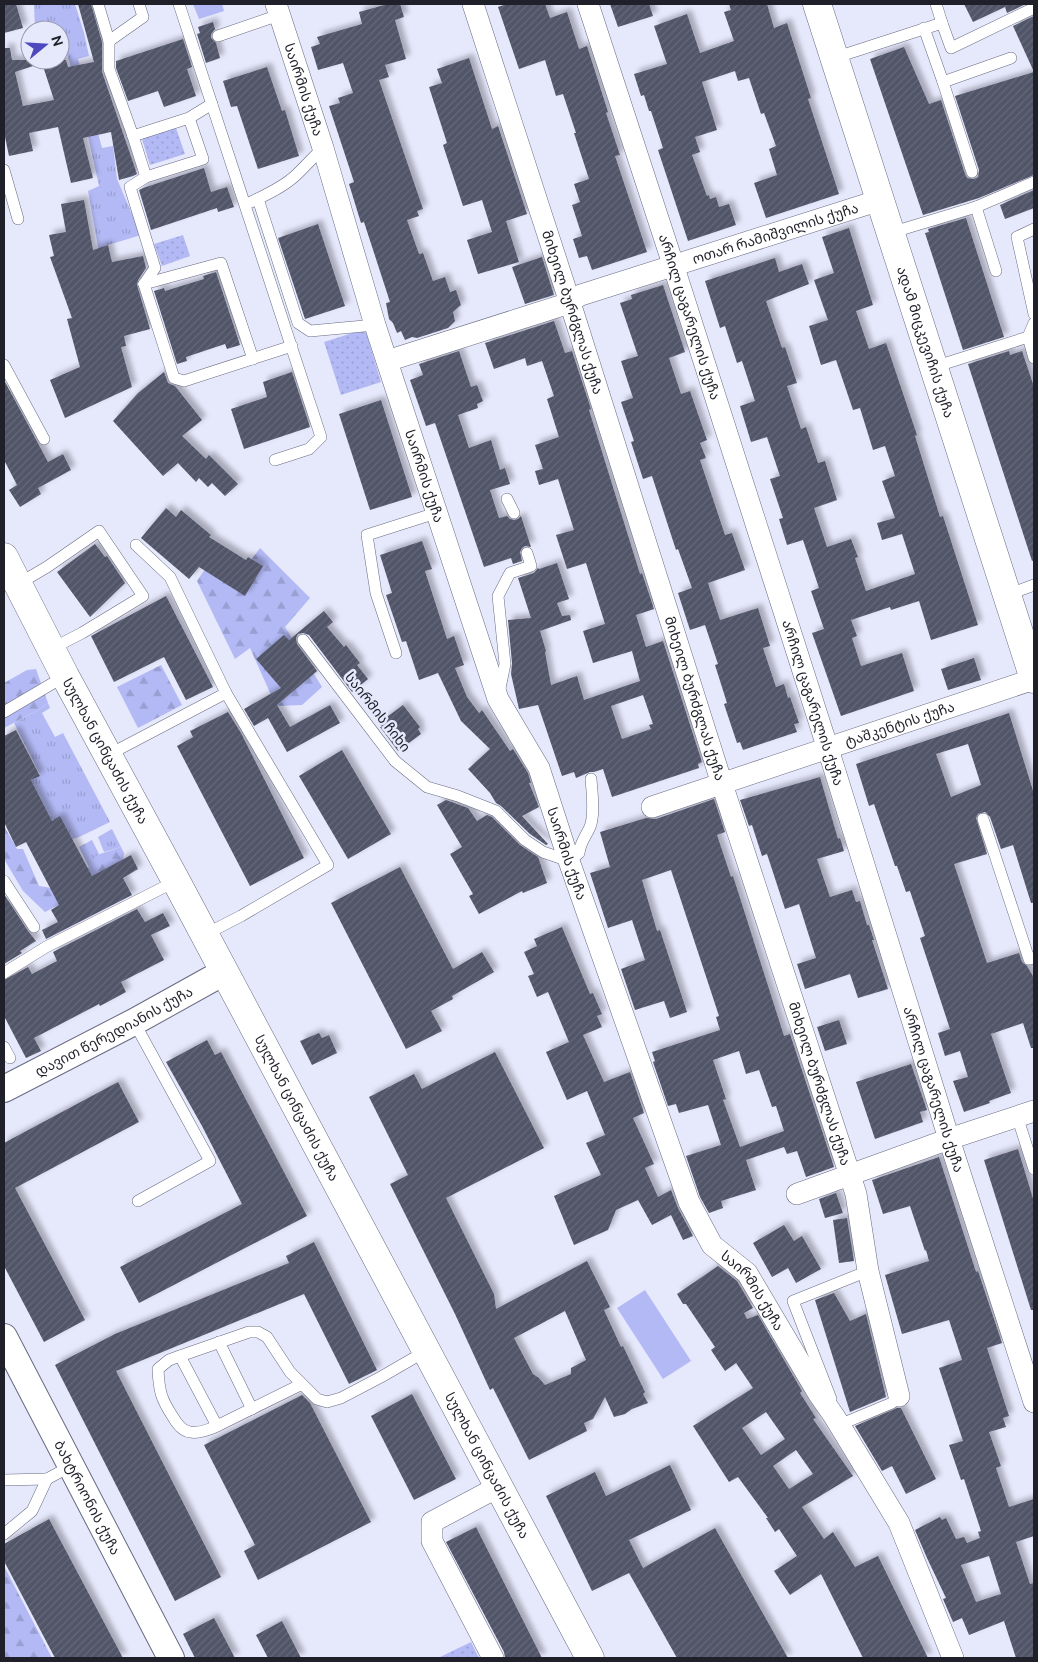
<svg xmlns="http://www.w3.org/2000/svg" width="1038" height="1662" font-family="Ubuntu,'Noto Sans Georgian',sans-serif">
	<defs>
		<pattern id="grass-tufts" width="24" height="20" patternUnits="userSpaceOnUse" patternTransform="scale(1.25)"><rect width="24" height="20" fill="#b2b9f5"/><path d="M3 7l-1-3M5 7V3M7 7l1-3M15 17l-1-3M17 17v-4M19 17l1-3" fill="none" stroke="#999fd2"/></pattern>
		<pattern id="forest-firs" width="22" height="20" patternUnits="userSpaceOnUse" patternTransform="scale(1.25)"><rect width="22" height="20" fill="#b2b9f5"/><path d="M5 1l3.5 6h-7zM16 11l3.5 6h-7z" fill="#999fd2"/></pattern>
		<pattern id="park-dots" width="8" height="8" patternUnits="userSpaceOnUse" patternTransform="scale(1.25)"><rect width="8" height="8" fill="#b2b9f5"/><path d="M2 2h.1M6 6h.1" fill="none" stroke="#999fd2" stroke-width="1.8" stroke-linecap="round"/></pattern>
		<pattern id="building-hatch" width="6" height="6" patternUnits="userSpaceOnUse" patternTransform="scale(1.25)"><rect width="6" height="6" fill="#515468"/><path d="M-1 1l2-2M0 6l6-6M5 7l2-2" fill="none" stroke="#666979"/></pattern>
		<filter id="shadow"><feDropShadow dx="4.5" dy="-4.5" stdDeviation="2.5" flood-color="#0004"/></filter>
	</defs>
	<rect width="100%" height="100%" fill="#e6e8fc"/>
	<g fill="url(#grass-tufts)">
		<polygon points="34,4 75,4 84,33 89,56 78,59 102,148 113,146 117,179 141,235 108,245 106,291 88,191 99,186 78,91 60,30 35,30"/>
		<polygon points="48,703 50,708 42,713 55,737 63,733 110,822 79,837 72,839 60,817 52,821 31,780 40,775 14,723 40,709"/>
		<polygon points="112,829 121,847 104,852 98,837"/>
		<polygon points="92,840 99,854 89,867 79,847"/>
	</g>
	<g fill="url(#forest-firs)">
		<polygon points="260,548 310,598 285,627 322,687 302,705 276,706 250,648 235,659 197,581 205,569 232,586"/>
		<polygon points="161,665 182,705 138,728 117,687"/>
		<polygon points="36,669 48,703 40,709 4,728 4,683 27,670"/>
		<polygon points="4,826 17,849 23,849 39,886 52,888 89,867 97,855 121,847 124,853 123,860 108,880 45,912 23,891 4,859"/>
		<polygon points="4,1566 52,1658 4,1658"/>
	</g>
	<g fill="url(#park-dots)">
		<polygon points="176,128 185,154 150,165 142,139"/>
		<polygon points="183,235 190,256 162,266 154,244"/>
		<polygon points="365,329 381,382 341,395 324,342"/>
		<polygon points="471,1642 479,1658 438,1658"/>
	</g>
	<g fill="#b2b9f5">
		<polygon points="193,4 222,4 224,11 199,19"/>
		<polygon points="645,1290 691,1361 663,1379 617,1308"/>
	</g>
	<g fill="url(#building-hatch)" fill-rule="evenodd" filter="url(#shadow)">
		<polygon points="4,4 16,4 23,28 4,33"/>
		<path d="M78 4H91L102 42V72L137 174 133 176 119 180 111 132 83 138 93 178 71 183 58 127 29 133 33 151 9 156 4 132V48H10L12 60H66L68 67 94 62ZM42 63 54 100 23 106 15 72Z"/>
		<polygon points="388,4 400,4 404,17 395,20 406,59 385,65 389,77 379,80 423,209 417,211 419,216 407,220 419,254 423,253 433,281 445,277 450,292 456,290 461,305 453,312 455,321 448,328 417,338 412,337 405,340 401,331 397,333 393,323 389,319 386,303 390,302 364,222 361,223 349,184 354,182 329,106 340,103 338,98 353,93 343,63 318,70 311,47 320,44 317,37 362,24 359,12"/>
		<polygon points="507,4 545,4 550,18 567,12 579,49 587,46 608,112 606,113 620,155 615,156 647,252 592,270 587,256 579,258 573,239 582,236 572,205 580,202 574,184 589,179 574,133 576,133 563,94 556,96 545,60 519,69 498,7"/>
		<polygon points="610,4 649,4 653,16 618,27"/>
		<polygon points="729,4 767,4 774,28 787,23 811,98 808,99 839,194 766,218 754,183 777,175 769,149 776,146 764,113 761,114 749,78 738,81 735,71 702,82 717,130 695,137 700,152 692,155 707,196 709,195 710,199 716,197 719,207 729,204 736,225 688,241 658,150 663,148 651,111 649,111 644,95 641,96 634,74 667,64 654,26 687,14 700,53 734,41 724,12 731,10"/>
		<polygon points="964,4 1026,4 1007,13 1005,7 973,22"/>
		<polygon points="1034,16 1034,175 979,198 923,215 870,59 904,47 929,104 941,100 965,174 967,178 974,179 978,177 979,170 955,96 1034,72 1013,26"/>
		<polygon points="213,22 215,29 211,34 211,38 216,43 220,58 206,63 197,34 200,33 198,27"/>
		<polygon points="183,39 192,67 187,69 196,96 164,107 158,91 128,101 116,68 116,61"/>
		<polygon points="469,58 492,129 498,126 527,214 506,221 519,262 478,274 467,240 492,232 482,200 463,206 443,145 447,143 429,87 442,83 437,69"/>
		<polygon points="267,67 282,111 285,110 299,156 258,169 237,106 231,107 223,81"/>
		<polygon points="204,168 211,192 227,187 234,207 218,212 217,208 151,230 139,190 143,188"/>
		<polygon points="1034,190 1034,208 1005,219 1000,205"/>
		<polygon points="84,200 93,250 108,245 112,262 143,256 146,268 138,280 137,285 150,329 124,336 126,346 121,347 132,387 65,418 50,380 80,367 67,319 72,318 50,257 54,256 49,235 66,232 61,204"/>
		<polygon points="966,218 1004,337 963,350 925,233 929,232 928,229"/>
		<polygon points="318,224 345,306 305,319 278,238"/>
		<polygon points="849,228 873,305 856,311 869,349 886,343 917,435 915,436 940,517 943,516 978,625 931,640 919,601 891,610 890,607 851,620 857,636 852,638 861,666 902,653 914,691 841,716 812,633 824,629 811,591 819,588 803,540 787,545 779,519 783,518 770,479 780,476 767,437 751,442 740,406 755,401 742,361 737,363 725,326 720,328 705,281 775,258 779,272 802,264 809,284 766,301 782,348 785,347 797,383 787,386 801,429 806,427 818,463 825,461 837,500 814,508 827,547 851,539 858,557 855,558 866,591 915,574 902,534 882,540 877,523 895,518 882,481 895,476 885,446 873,450 860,408 853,410 836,360 821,365 809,326 828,320 814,280 834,273 822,237"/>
		<polygon points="542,257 554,295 525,304 512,267"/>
		<polygon points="216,272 240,345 227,349 225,344 186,357 187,361 177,364 154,291 164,288 165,291 204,279 203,276"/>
		<polygon points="663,285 685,352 669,358 681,394 690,391 707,440 700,443 706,458 700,460 725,535 732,533 745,570 708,583 720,620 758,608 770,646 763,648 776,687 784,684 788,698 790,697 799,723 794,724 797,732 743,750 740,742 737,743 724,704 727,703 715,665 718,664 705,625 690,630 678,593 692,588 678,549 676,550 652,476 643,479 631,442 634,441 621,402 633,398 621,361 638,356 620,303 632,299 631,295"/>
		<path d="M554 321 565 353 572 351 591 409 589 410 640 574 642 573 654 609 636 615 646 647 663 641 702 762 698 764 699 768 612 797 603 769 594 772H590L576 778 574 772 562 776 538 705 519 709 511 674 512 663 508 620 531 618 518 578 534 573 538 568 539 569 557 563 569 599 557 603 562 616 570 615 571 620 540 631 546 651 545 652 551 685 577 676 584 700 640 681 632 651 593 663 583 631 605 624 586 563 567 569 556 535 574 530 558 479 539 485 535 471 543 469 535 445 559 437 547 399 554 396 542 361 527 366 525 358 494 369 485 343ZM643 695 653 724 649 725 651 729 622 739 611 706Z"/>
		<polygon points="459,351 471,387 477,385 483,401 477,404 478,408 458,415 469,448 491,440 500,470 505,468 510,484 490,490 499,518 507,516 510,519 514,520 518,519 521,516 531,547 525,546 522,548 520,552 522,561 513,564 511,558 484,567 435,423 426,426 410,380 423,375 419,364"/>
		<polygon points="1009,351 1010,355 1022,351 1034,387 1034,560 1032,561 968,364"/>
		<polygon points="164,372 168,383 175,386 202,420 182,436 206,459 209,455 238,484 225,496 212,483 208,487 199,478 196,482 178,463 163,476 113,421 138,393"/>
		<polygon points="292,372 310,427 244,449 231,409 267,397 263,382"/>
		<polygon points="4,380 48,462 63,454 71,470 38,488 41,494 20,507 9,490 17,485 4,460"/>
		<polygon points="381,400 412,497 370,510 339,414"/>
		<polygon points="166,508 176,517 181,510 211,535 209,537 246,560 248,557 263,566 245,596 199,567 189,579 141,538"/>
		<polygon points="422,541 432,569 425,571 447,639 454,636 464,665 455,668 467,697 479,713 482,710 510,751 513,749 528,773 531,783 529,783 539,807 522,816 548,844 546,845 530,834 501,806 496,803 490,793 468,769 490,749 461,721 438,673 419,680 406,641 402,642 386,595 392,593 380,555"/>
		<polygon points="95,544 105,557 107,556 125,583 90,617 57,572"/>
		<polygon points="166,596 213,687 186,700 164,657 114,682 91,636"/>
		<polygon points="324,611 333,622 327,627 344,647 346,645 360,663 357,665 368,679 352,692 309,635 303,633 298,634 296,638 297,644 317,671 277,705 290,727 330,705 340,723 287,752 268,718 254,726 244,709 281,688 256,659 284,635 289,640"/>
		<polygon points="974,658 981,680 948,690 941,669"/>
		<polygon points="403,705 420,727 418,729 421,734 398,751 380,727 382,727 379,723"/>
		<polygon points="228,712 241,733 304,858 250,886 177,746 193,737 190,731"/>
		<path d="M1009 713 1034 794V903H1031L1013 845 1001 849 990 817 985 812 978 814 976 818 987 854 954 864 987 963 1019 953 1022 962 1027 966 1034 978V1048H1031L1023 1023 991 1034 1011 1093 989 1101 990 1103 964 1112 953 1081 968 1077 960 1051 945 1056 938 1033 950 1029 920 938 925 936 910 891 906 892 897 866H895L874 804 869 806 856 764ZM968 744 981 785 951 797 936 754Z"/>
		<polygon points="16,730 40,776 31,780 52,821 60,816 92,876 131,855 138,869 123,878 132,895 46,939 42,930 58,922 51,910 59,905 26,842 16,847 4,822 4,736"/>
		<polygon points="342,750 391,834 348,859 299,776"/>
		<polygon points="820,777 838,839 840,838 844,851 817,859 830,897 852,890 856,902 860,901 867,925 869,925 874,940 872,940 888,989 858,998 850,974 805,989 797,964 816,958 799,904 785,909 767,854 762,856 752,825 749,826 740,800"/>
		<path d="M714 799 725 832 717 835 731 877 733 876 784 1036 790 1034 834 1167 806 1177 797 1151 787 1154 784 1147 746 1160 756 1190 721 1201 723 1208 709 1213 700 1197 686 1156 721 1145 708 1105 679 1113 676 1104 668 1106 653 1062 655 1061 652 1052 720 1030 716 1017 719 1016 671 870 642 880 657 931 660 930 687 1012 670 1018 664 1001 635 1010 621 969 645 960 632 920 608 928 590 873 610 867 600 832 646 818 656 819ZM739 1051 746 1074 759 1070 772 1107 776 1106 784 1131 740 1147 723 1100 726 1099 713 1060Z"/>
		<polygon points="446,800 468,808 477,821 487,815 492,817 520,845 538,857 547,883 523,893 522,891 479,914 469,896 473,894 450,854 462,847 437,805"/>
		<polygon points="400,867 453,969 482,952 494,972 452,996 453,999 431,1011 442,1031 406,1049 331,903"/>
		<polygon points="4,894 28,931 36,941 20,951 22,953 4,964"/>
		<polygon points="137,909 145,922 163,913 170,926 151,935 164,960 121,982 126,992 100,1006 99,1004 34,1038 41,1051 26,1058 4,1016 4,980 28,967 32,974 57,961 53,952"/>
		<polygon points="562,927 590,994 593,993 602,1014 597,1016 602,1027 583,1035 604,1082 630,1072 644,1113 633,1118 654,1164 645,1168 658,1197 671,1190 678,1208 693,1236 683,1240 671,1215 652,1225 638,1200 616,1210 608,1230 574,1245 554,1196 601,1175 586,1143 605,1135 587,1091 567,1100 546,1052 569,1042 548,992 537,997 528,976 534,974 524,952 537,946 534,939"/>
		<polygon points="839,1020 847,1044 825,1051 817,1027"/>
		<polygon points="319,1033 322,1038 329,1035 337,1053 312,1065 300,1041"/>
		<polygon points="207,1040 215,1055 221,1052 307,1216 139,1303 120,1267 242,1204 202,1126 166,1062"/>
		<path d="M495 1052 544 1148 446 1198 494 1294 496 1309 587 1261 610 1307 604 1310 621 1347 623 1346 645 1392 643 1394 648 1403 632 1409 625 1414 614 1417 605 1397 593 1419 584 1423 587 1431 529 1460 493 1388 490 1390 455 1314 390 1184 408 1175 369 1097 414 1074 422 1089ZM565 1311 586 1360 571 1368V1374L545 1385 539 1378 533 1374 514 1338Z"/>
		<polygon points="911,1064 927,1110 920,1112 923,1122 875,1139 856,1082"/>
		<polygon points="118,1082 139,1122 15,1188 85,1320 44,1342 4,1266 4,1143"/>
		<polygon points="1018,1149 1034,1202 1034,1310 1031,1310 984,1160"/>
		<path d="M939 1157 976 1272 978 1271 1002 1343 987 1348 1009 1416 1003 1418 1006 1427 989 1432 1001 1466 996 1468 1009 1507 1034 1499V1536L1016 1542 1030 1584 1034 1583V1658H1016L1004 1621 969 1635 962 1618 953 1622 943 1599 946 1598 927 1558 915 1530 940 1517 942 1520 946 1518 956 1539 964 1537 967 1543 980 1538 978 1532 981 1531 964 1479 961 1480 949 1445 963 1441 939 1368 962 1360 949 1320 902 1334 885 1275 929 1261 926 1250 925 1251 910 1206 883 1214 872 1180ZM989 1556 1001 1594 976 1602 961 1565Z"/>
		<polygon points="836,1193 843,1213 825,1218 819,1199"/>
		<polygon points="847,1218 854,1261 839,1263 833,1220"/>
		<polygon points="784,1225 794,1241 802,1236 821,1269 796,1283 788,1268 772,1277 753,1243"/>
		<polygon points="314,1242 377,1370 349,1384 304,1294 116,1371 221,1577 175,1601 55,1365 115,1334 289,1263 286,1256"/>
		<path d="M718 1266 737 1281 753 1308 744 1313 747 1319 758 1315 802 1391 800 1393 816 1418 813 1419 853 1476 802 1507 824 1539 833 1532 855 1567 878 1556 928 1658H863L821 1574 790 1595 774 1571 797 1556 779 1529 775 1532 766 1518H768L738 1477 729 1482 693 1426 753 1388 736 1363 725 1371 711 1350 715 1347 686 1304H683L677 1294ZM766 1412 785 1439 761 1455 742 1428ZM796 1450 813 1474 789 1489 773 1466Z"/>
		<polygon points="834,1293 850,1321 866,1314 886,1397 850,1412 815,1300"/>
		<polygon points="412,1394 456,1479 414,1500 371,1416"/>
		<polygon points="302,1395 310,1403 371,1522 258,1580 244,1551 255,1545 204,1445"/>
		<polygon points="897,1408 901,1408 936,1479 906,1494 892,1466 882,1471 855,1426"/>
		<polygon points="670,1465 691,1510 629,1540 643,1568 715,1528 788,1658 677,1658 629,1573 592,1591 546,1496 595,1472 606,1496"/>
		<polygon points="49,1519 123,1658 55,1658 4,1561 4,1544"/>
		<polygon points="476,1527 542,1658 505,1658 504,1652 446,1542"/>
		<polygon points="214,1618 235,1658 195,1658 183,1634"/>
		<polygon points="282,1621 301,1658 268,1658 256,1635"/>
	</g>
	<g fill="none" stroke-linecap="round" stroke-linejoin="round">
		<defs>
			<g id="service">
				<polyline points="98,4 109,41 143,17 139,4"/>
				<polyline points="179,4 321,437 309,449 275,460"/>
				<polyline points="936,4 942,23"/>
				<polyline points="924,28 943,82 1011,58"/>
				<polyline points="218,36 279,15"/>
				<polyline points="109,41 109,69 133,136"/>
				<polyline points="834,58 942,23 951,48 1034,8"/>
				<polyline points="943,82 972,172"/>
				<polyline points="189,118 203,159 146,177 133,136 189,118 212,104"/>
				<polyline points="4,170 18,219"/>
				<polyline points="258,199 298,323 310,331 375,325"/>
				<path d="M251 202C266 195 283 187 295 176 305 167 313 157 323 148"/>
				<polyline points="976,207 996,271"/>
				<polyline points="1034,229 1017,237 1034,314"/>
				<polyline points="890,233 976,207 1034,182"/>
				<polyline points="144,284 174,378 184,381 292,346"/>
				<polyline points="144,284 221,263 253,359"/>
				<polyline points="144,284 155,268 130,187 146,177"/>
				<polyline points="1034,323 1028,337 1034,358"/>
				<polyline points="4,365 44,439"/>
				<polyline points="934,367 1028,337 1034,341"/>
				<polyline points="507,499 514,513"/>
				<polyline points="18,584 47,567 99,531 143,596 82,633 51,649"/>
				<polyline points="1007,595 1034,585"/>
				<path d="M303 640 395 761 427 787 458 796 496 811 525 840 543 852 569 861 579 853C580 843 586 836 590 827 595 814 592 792 591 779"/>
				<polyline points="396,653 376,593 367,535 436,513"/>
				<polyline points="499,693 505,664 498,596 510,573 531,566 527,553"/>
				<polyline points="4,712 65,676"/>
				<polyline points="108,755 226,693 170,577 136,545"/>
				<polyline points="983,819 1029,959 1034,958"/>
				<polyline points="4,881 34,927"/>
				<polyline points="204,935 241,916 328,865 226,693"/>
				<polyline points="4,973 46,947 176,881"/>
				<polyline points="134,1022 210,1161 138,1201"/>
				<polyline points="4,1047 10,1058"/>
				<polyline points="1017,1116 1034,1169"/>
				<polyline points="219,1342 252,1409"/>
				<polyline points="180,1356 217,1426"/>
				<path d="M302 1384 217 1426C210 1429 199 1434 190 1432 182 1431 177 1424 173 1417 161 1399 159 1391 158 1369L169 1360 180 1356 249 1332H258L267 1337 290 1372 317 1399 327 1402 341 1398 381 1377 426 1351"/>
				<polyline points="831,1399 793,1301 868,1271"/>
				<polyline points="839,1425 892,1403"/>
				<polyline points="4,1480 47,1479"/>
				<polyline points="4,1534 32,1511 47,1479 71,1466"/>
			</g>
			<g id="minor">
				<path id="s1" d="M276 4 323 148 375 325 498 699 539 768 569 861 689 1202 712 1245 747 1273 818 1393 834 1416 899 1523 953 1658"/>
				<path id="s2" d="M473 4 573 312 722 784 856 1194 868 1271 899 1396"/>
				<path id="s3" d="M588 4 669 252 834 768 949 1139 1034 1402"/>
				<path id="s4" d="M387 361 560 306 581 295 880 200"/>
				<path id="s5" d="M652 807 1034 679"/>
				<polyline points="797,1194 949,1139 1034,1111"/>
				<polyline points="493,1658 432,1541 432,1522 498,1487"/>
			</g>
			<g id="tertiary">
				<path id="s6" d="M4 1089 134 1022 224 972"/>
				<path id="s7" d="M4 1337 171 1658"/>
			</g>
			<g id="secondary">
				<path id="s8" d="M817 4 1034 679"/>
				<path id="s9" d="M4 557 65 676 176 881 590 1658"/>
			</g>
		</defs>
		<use href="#service" stroke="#686b80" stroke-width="12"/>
		<use href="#minor" stroke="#686b80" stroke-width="22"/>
		<use href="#tertiary" stroke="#686b80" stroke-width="28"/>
		<use href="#secondary" stroke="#686b80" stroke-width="29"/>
		<use href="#service" stroke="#fff" stroke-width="11"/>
		<use href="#minor" stroke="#fff" stroke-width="21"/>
		<use href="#tertiary" stroke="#fff" stroke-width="26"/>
		<use href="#secondary" stroke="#fff" stroke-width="28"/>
	</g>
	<g text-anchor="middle" stroke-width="5" stroke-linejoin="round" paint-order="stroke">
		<g font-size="14" fill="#1f2029" stroke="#e6e8fc">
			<text dy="5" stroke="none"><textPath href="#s1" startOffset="90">საირმის ქუჩა</textPath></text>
			<text dy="5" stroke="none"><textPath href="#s4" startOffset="409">ოთარ რამიშვილის ქუჩა</textPath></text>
			<text dy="5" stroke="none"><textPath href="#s2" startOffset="324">მიხეილ ბურძგლას ქუჩა</textPath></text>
			<text dy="5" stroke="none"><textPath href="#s3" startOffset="329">არჩილ ცაგარელის ქუჩა</textPath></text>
			<text dy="5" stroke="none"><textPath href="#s8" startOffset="355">ადამ მიცკევიჩის ქუჩა</textPath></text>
			<text dy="5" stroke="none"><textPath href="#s1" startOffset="495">საირმის ქუჩა</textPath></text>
			<text dy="5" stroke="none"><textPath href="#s2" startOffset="729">მიხეილ ბურძგლას ქუჩა</textPath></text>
			<text dy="5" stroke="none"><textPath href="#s3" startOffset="734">არჩილ ცაგარელის ქუჩა</textPath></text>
			<text transform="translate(378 712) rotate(52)" y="5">საირმის ჩიხი</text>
			<text dy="5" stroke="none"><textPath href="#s5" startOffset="261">ტაშკენტის ქუჩა</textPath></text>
			<text dy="5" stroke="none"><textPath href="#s9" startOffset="219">სულხან ცინცაძის ქუჩა</textPath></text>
			<text dy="5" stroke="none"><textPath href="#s1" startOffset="900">საირმის ქუჩა</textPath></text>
			<text dy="5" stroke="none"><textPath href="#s6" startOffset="124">დავით წერედიანის ქუჩა</textPath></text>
			<text dy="5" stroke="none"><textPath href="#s2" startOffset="1134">მიხეილ ბურძგლას ქუჩა</textPath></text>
			<text dy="5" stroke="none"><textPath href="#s3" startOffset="1139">არჩილ ცაგარელის ქუჩა</textPath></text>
			<text dy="5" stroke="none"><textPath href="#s9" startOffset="624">სულხან ცინცაძის ქუჩა</textPath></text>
			<text dy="5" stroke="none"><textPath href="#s1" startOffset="1380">საირმის ქუჩა</textPath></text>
			<text dy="5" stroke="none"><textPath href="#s9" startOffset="1029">სულხან ცინცაძის ქუჩა</textPath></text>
			<text dy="5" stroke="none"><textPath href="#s7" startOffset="181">ბახტრიონის ქუჩა</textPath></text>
		</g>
	</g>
	<rect width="1038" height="1662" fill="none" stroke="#1f2029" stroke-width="10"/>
	<g transform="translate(45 45) rotate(72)"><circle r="24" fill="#e6e8fc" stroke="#9698a8"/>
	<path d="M0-4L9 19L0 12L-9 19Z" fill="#4e48bf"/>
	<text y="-8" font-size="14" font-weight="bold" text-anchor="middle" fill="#1f2029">N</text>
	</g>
</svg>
